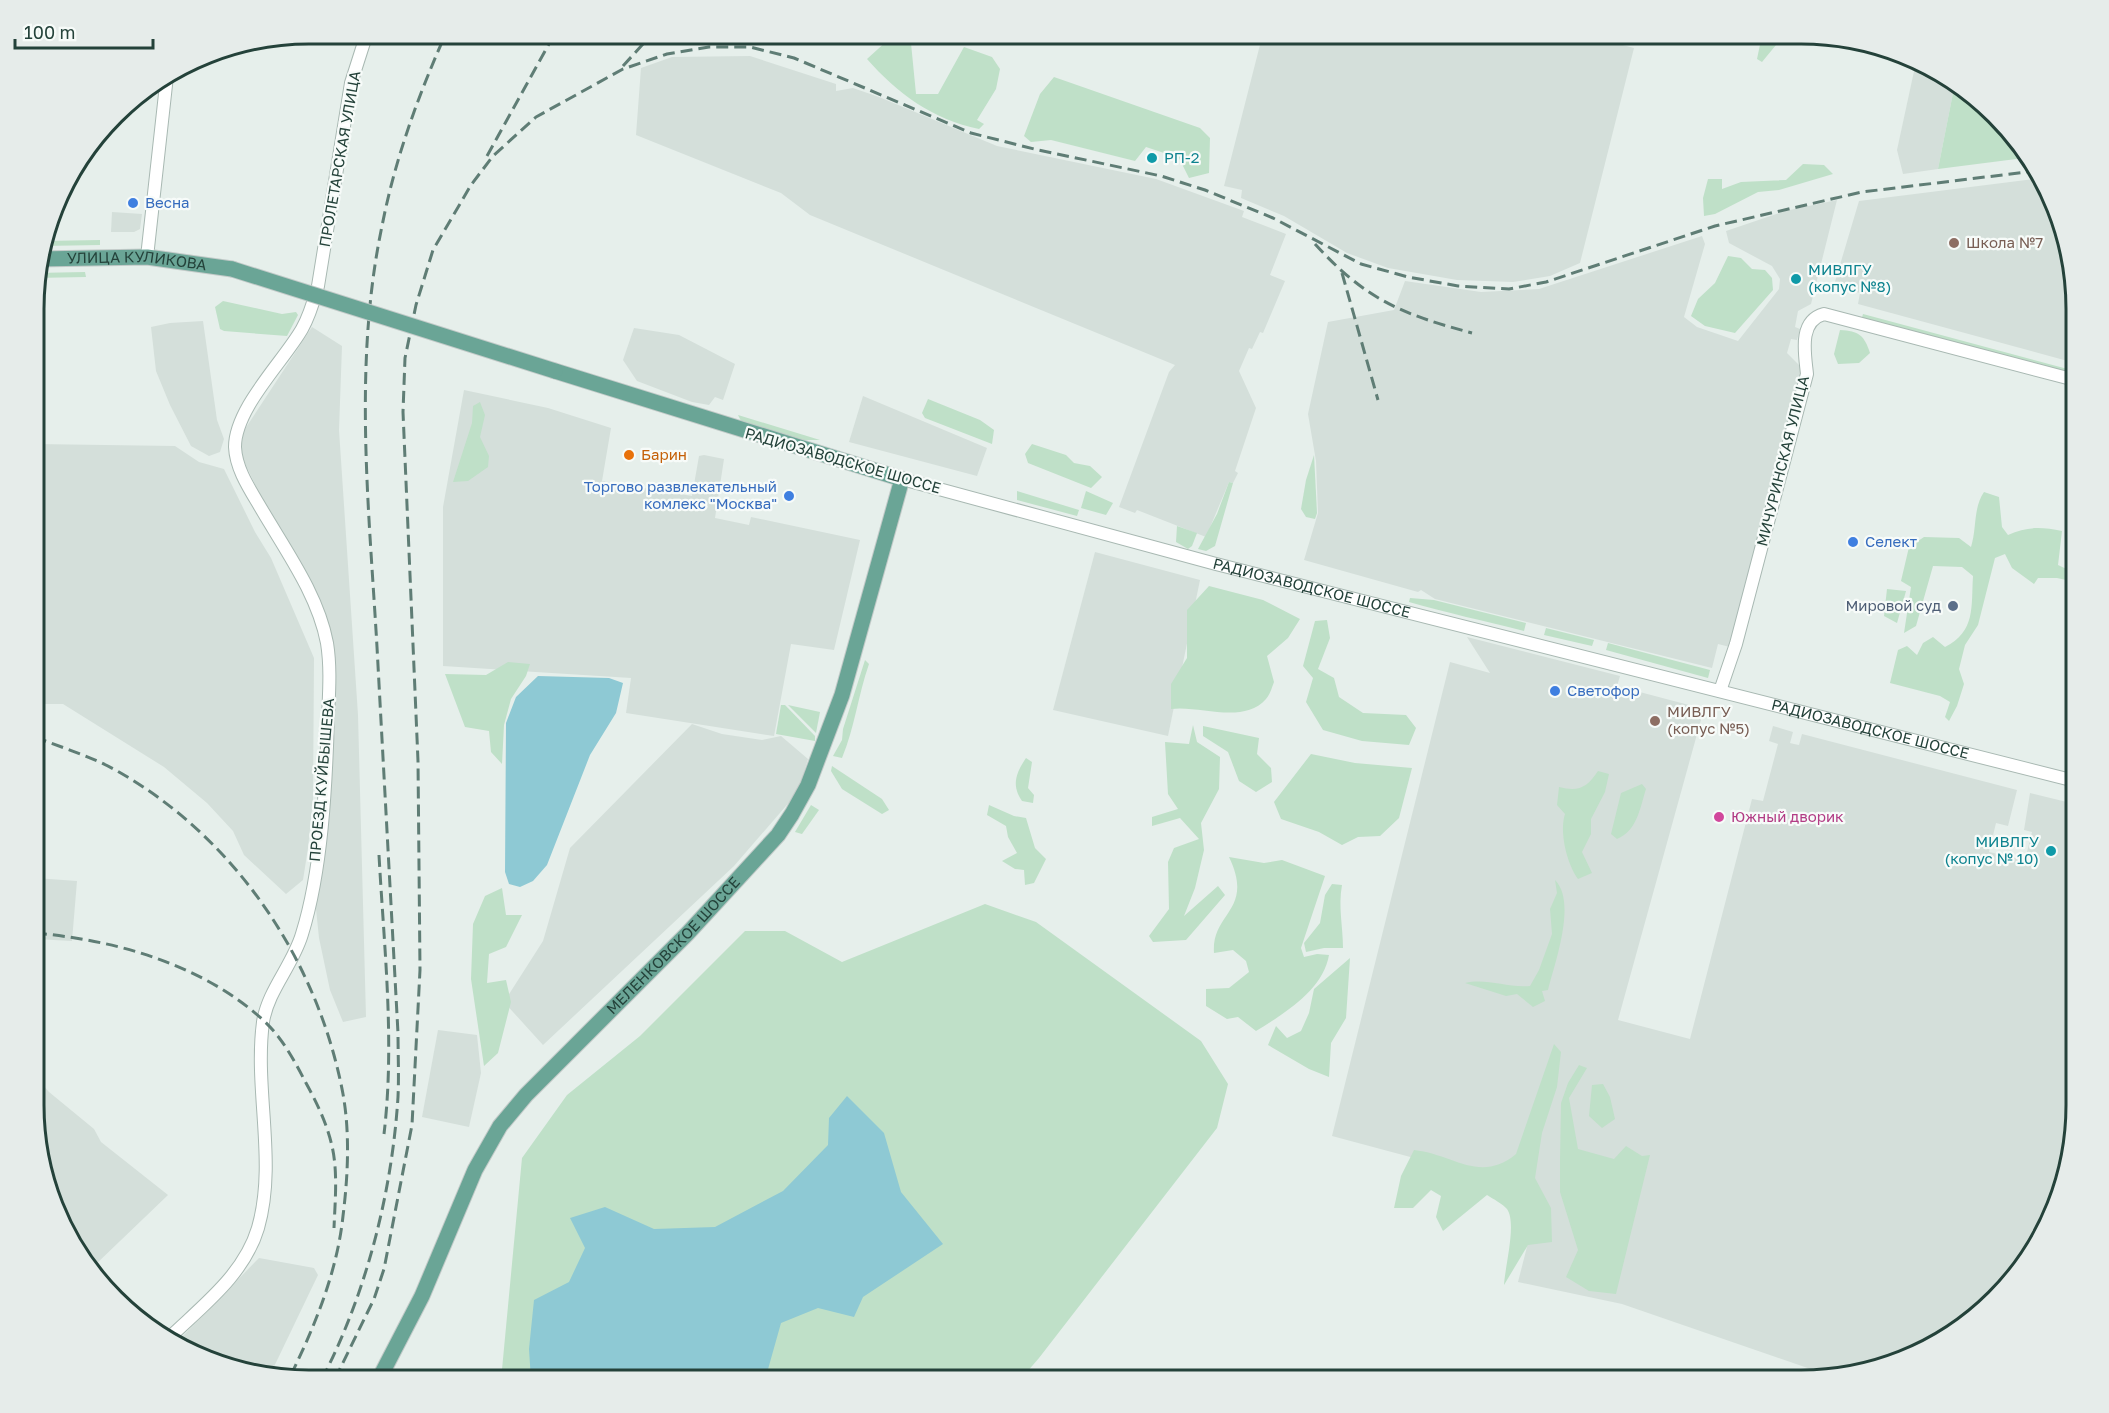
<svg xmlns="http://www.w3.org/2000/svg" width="2109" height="1413" font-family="'Golos Text',sans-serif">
	<rect width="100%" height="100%" fill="#e6efeb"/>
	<g fill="#d4dfda">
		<polygon points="1263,33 1578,33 1634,48 1580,263 1550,276 1513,282 1457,280 1388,268 1347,253 1284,216 1241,198 1242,190 1224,186"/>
		<polygon points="750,56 836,84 836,91 853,88 879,97 997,146 1156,179 1244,211 1242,217 1286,234 1270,275 1285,281 1263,333 1260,332 1252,349 1249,348 1239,371 1256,408 1235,471 1238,473 1233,483 1229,482 1206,537 1137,510 1135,513 1119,507 1169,372 1175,365 810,215 781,193 636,135 641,68 672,57"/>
		<polygon points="1916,62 1955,83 1938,169 1903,174 1897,150"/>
		<polygon points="2041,178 2047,186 2075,291 2075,363 1858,304 1860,293 1834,285 1859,201"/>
		<polygon points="1837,200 1811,304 1798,311 1795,327 1800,329 1797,340 1791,339 1787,353 1802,368 1730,647 1718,644 1712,668 1435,599 1421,590 1418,592 1304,560 1318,513 1316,461 1308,414 1328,322 1394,310 1405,281 1481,292 1539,289 1702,236 1705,244 1684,317 1697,327 1738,341 1779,289 1780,279 1772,266 1729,243 1726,231 1785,211"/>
		<polygon points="112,212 142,214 140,229 134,232 111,232"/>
		<polygon points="203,321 217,420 224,439 220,452 209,456 191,446 170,405 156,371 151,327 170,323"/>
		<polygon points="312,327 342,346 339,430 358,715 366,1017 343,1022 330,990 319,938 315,899 335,730 332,648 241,455 243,432"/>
		<polygon points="634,328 679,335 735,364 723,400 715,397 709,405 692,402 637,381 623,360"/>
		<polygon points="464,390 548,408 611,428 602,481 692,496 699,456 704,455 724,459 715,518 749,525 751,517 860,540 834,650 791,644 774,736 626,713 631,678 443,666 443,507"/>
		<polygon points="863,396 987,448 977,476 849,442"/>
		<polygon points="35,444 175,446 199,462 224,469 255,532 271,558 314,658 313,800 308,848 303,880 286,894 244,855 233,831 207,803 164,767 63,704 35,704"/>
		<polygon points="1095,552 1200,580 1168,736 1053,710"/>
		<polygon points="1467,637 1620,676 1617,686 1704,709 1618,1020 1690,1039 1752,799 1763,801 1778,744 1769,741 1773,726 1793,732 1790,743 1794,744 1799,745 1802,734 2017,790 2008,826 1996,823 1989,852 2025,860 2032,832 2024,830 2030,793 2075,804 2075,1122 2061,1193 2019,1272 1923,1351 1825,1374 1622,1304 1518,1282 1541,1192 1332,1136 1450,662 1490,673"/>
		<polygon points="692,724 722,734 762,740 781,736 808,759 798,792 734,866 543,1045 504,1002 543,941 570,848"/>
		<polygon points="35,878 77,881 72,941 35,939"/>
		<polygon points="438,1030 477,1035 481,1073 469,1127 422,1117"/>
		<polygon points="35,1076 49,1092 94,1129 101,1142 168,1195 95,1265 138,1319 70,1242 35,1140"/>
		<polygon points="259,1258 314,1268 318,1275 270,1375 220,1365 177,1342"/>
	</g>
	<g fill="#bfe0c8">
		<path d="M910 33 916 94H938L964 47 992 57 1000 69 996 89 977 120 984 124 979 129C933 120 897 93 867 59L889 39Z"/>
		<polygon points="1757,34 1775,34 1776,45 1762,62 1757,59 1762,35"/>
		<polygon points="1054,77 1200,128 1210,138 1209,173 1189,178 1179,158 1146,147 1135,161 1051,140 1031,142 1024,136 1040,94"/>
		<polygon points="1955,83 1968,90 2024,158 1938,169"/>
		<polygon points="1803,164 1824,165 1833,174 1779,190 1758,192 1715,214 1704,216 1703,198 1708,179 1722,179 1722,189 1741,182 1786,180"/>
		<polygon points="100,240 100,245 43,246 45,241"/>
		<polygon points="1728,256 1741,258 1752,269 1765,270 1772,278 1773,290 1735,333 1705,326 1691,316 1698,299 1715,283"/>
		<polygon points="85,272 86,277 35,278 35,273"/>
		<polygon points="223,301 282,314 296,312 298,315 287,336 224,331 220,329 215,307"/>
		<polygon points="1863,314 2075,371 2075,378 1861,321"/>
		<path d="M1840 330C1859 331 1864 335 1870 353L1859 363 1838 364 1834 354Z"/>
		<polygon points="928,399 980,420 994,430 992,444 925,418 922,413"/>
		<polygon points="480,402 485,415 480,437 489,456 488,467 468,481 453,482 472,423 473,406"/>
		<polygon points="738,415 820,440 803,440 741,421"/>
		<polygon points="1032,444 1066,455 1074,463 1090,466 1102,477 1091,488 1028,463 1025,454"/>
		<polygon points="1314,455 1317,513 1315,519 1306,517 1301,509 1306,480"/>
		<polygon points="1229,482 1233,483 1215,546 1206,551 1198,549 1217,514"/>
		<polygon points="1017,491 1079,510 1077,516 1017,500"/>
		<polygon points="1086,491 1113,503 1106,515 1081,508"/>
		<path d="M1984 492 1999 497 2002 527 2008 535C2027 526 2042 527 2062 531L2058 565 2075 573V582L2057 578H2038L2034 584 2012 568 2005 554 1995 558 1978 625 1965 645 1959 669 1964 684 1957 706 1949 721 1945 717 1950 702 1940 696 1890 683 1898 650 1907 646 1917 655 1923 643 1933 637 1945 647C1976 631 1971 607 1973 576L1962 567 1933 566 1916 626 1904 633 1911 587 1901 581 1909 547 1924 537 1959 538 1971 547C1977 528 1973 508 1984 492Z"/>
		<polygon points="1177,526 1197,533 1192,546 1188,549 1176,542"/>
		<path d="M1209 586 1263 600 1300 619 1288 638 1267 656 1274 682C1272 687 1270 695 1266 699 1243 725 1200 705 1171 709V684L1187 658V610Z"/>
		<polygon points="1887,589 1906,591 1897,623 1884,616"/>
		<path d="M1410 598 1434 600 1526 623 1524 631C1485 621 1447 613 1409 602Z"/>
		<polygon points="1327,620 1330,638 1318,669 1334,678 1339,697 1363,713 1406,715 1416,728 1409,745 1362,741 1323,730 1306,702 1313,678 1303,666 1315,621"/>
		<polygon points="1546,628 1594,640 1592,646 1544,635"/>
		<polygon points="1608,643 1710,670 1708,678 1606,650"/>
		<path d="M865 660 869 664C858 695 855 727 842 758L833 756 842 740 843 729Z"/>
		<polygon points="508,662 530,664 526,676 511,699 504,725 502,764 491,752 489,731 465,727 445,674 486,675"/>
		<polygon points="781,705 785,705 815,736 815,741 776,734"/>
		<polygon points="788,705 820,712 816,733"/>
		<polygon points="1193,725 1197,742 1220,757 1219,789 1201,823 1204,850 1195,888 1184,916 1218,886 1225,895 1186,940 1153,942 1149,936 1169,909 1168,862 1174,848 1199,839 1180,818 1152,826 1152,817 1178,809 1168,794 1165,742 1189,744"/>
		<polygon points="1203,726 1259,738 1257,754 1271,768 1272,782 1256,792 1239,781 1228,752 1203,736"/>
		<polygon points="1311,754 1355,763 1412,768 1399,818 1380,836 1358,837 1342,845 1319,832 1281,819 1274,802"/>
		<path d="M1026 758 1032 762 1028 788 1034 795 1033 803 1022 801C1011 785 1016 773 1026 758Z"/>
		<polygon points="832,766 882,799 889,810 882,814 842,789 831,771"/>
		<path d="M1598 771 1609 774 1605 792 1591 819V834L1582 852 1592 873 1578 879C1567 864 1559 832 1565 814L1557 805 1559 787C1578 792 1587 788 1598 771Z"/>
		<path d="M1642 784 1646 789C1640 808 1637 831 1617 839L1611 834 1621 793Z"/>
		<polygon points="811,805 819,810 802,834 795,832"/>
		<polygon points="989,805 1014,816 1026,818 1035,848 1046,859 1034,883 1025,885 1024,870 1015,869 1002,861 1017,853 1008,837 1006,826 987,815"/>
		<path d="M1229 857 1264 863 1282 860 1325 876 1301 948 1304 957 1317 954 1329 955C1323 990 1285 1013 1256 1031L1238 1017 1227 1019 1206 1006V989L1229 988 1249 972 1246 961 1233 950 1214 953C1211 912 1255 911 1229 857Z"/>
		<path d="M1555 880C1577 902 1555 962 1548 990L1542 991 1545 1001 1533 1007 1517 994 1506 996 1465 983C1487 978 1507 988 1530 986L1539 970 1552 934 1550 909 1557 893Z"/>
		<path d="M1332 884 1342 885C1338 907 1343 926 1343 948H1324L1306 952 1304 943 1320 923 1325 895Z"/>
		<polygon points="502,888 506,915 522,915 506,947 489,954 487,983 506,980 511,1002 498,1053 484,1066 471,979 473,924 485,896"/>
		<polygon points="985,904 1036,922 1201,1041 1228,1084 1217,1128 1039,1358 1020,1380 501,1380 522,1158 567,1095 640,1036 745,931 785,931 842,962"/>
		<polygon points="1350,958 1346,1018 1331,1043 1329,1077 1309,1069 1268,1045 1276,1026 1287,1038 1301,1031 1309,1013 1314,989"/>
		<path d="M1554 1044 1561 1052 1557 1087 1542 1133 1535 1178 1551 1208 1552 1242 1528 1245 1504 1285C1505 1266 1517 1223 1507 1209 1503 1204 1493 1199 1487 1195L1443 1231 1436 1217 1441 1196 1431 1190 1413 1208H1394L1401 1176 1414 1150C1453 1154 1480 1184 1516 1154Z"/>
		<polygon points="1579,1065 1587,1068 1569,1098 1578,1149 1614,1159 1626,1146 1642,1156 1650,1155 1616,1294 1589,1291 1566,1277 1578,1250 1560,1192 1560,1160 1561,1103 1568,1083"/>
		<polygon points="1603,1084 1610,1097 1615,1119 1602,1128 1589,1116 1592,1085"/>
	</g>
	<g fill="#8ec9d4">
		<polygon points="538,676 609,678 623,683 616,713 590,755 547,865 533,881 520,887 509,884 505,872 506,723 516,697"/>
		<polygon points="847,1096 884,1133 901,1192 943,1244 863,1297 854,1317 818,1308 781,1323 765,1380 531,1380 529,1349 534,1300 569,1282 585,1248 570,1218 605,1207 654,1229 715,1227 783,1191 828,1145 829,1118"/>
	</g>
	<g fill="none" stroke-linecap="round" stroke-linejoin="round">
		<defs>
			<g id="minor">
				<polyline points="147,257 167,76"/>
				<path id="s1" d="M902 479 1216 564 2075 781"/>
				<path d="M1720 691 1736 644 1807 374C1805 354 1798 321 1824 314L2075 380"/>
				<path d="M169 1338C202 1306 244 1275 258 1228 277 1162 254 1090 263 1022 268 990 293 965 302 934 322 870 326 785 328 718 329 693 331 668 327 643 318 595 286 551 262 510 251 491 236 470 235 447 235 408 283 362 302 329 310 315 314 300 318 286L351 83 367 33"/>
			</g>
			<g id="major">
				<path id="s2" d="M39 259 147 257 232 269"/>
				<path id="s3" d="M379 1379 422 1296 475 1170 500 1126 526 1095 688 933 778 835 792 814 808 785 842 695 902 479 555 371"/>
			</g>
		</defs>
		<use href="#minor" stroke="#a8b8b2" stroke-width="14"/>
		<use href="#major" stroke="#c2cac8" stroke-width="17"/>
		<use href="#minor" stroke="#fff" stroke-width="12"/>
		<use href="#major" stroke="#6aa596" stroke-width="15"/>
		<g stroke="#5f7d75" stroke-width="3" stroke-dasharray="12 6" stroke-linecap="butt">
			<polyline points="623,66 653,33"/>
			<polyline points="487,156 555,33"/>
			<path d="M1315 244C1365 299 1401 314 1472 333"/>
			<polyline points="1342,273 1378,400"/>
			<path d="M35 737C63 748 93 757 119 772 236 839 318 961 343 1094 350 1133 348 1176 343 1216 337 1273 314 1328 289 1379"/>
			<path d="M379 855C384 947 395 1042 384 1134"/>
			<path d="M35 933C115 940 201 964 262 1019 282 1037 294 1060 306 1083 317 1103 327 1124 332 1146 338 1172 335 1202 334 1228"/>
			<path d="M322 1379C366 1294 392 1193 398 1097 399 1076 398 1054 398 1033 391 904 384 776 377 647 369 508 353 364 382 226 395 159 418 96 446 33"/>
			<polyline points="335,1379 374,1299 384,1269 412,1125 420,970 418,761 403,412 405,358 416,305 433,250 471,185 493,156 536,117 623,69 667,54 709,47 750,47 794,58 971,133 1034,149 1161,176 1205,190 1273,218 1361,264 1408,277 1458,286 1509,289 1546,282 1715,226 1862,192 2035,171"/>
		</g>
		<defs>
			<polyline id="major-bridge" points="232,269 555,371"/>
		</defs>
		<use href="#major-bridge" stroke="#c2cac8" stroke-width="17" stroke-linecap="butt"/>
		<use href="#major-bridge" stroke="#6aa596" stroke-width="15"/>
	</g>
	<g fill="#0f9aa8" stroke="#f7fbf9" stroke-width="2">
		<circle cx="1152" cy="158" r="6"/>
		<circle cx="1796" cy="279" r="6"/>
		<circle cx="2051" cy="851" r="6"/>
	</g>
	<g fill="#3f7fe0" stroke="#f7fbf9" stroke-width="2">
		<circle cx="133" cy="203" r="6"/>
		<circle cx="789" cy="496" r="6"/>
		<circle cx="1853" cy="542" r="6"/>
		<circle cx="1555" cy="691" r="6"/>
	</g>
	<g fill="#8d6e63" stroke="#f7fbf9" stroke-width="2">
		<circle cx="1954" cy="243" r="6"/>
		<circle cx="1655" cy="721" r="6"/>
	</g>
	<circle fill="#e8710a" stroke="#f7fbf9" stroke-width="2" cx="629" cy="455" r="6"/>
	<circle fill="#5c6f8a" stroke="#f7fbf9" stroke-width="2" cx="1953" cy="606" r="6"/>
	<circle fill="#d1479c" stroke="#f7fbf9" stroke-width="2" cx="1719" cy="817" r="6"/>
	<g text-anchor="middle" stroke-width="4.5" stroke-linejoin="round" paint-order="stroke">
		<g font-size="15" fill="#0d838f" stroke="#f7fbf9" text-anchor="start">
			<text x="1164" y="163">РП-2</text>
			<text x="1808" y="275">МИВЛГУ<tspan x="1808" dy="17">(копус №8)</tspan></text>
			<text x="2039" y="847" text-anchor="end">МИВЛГУ<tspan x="2039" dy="17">(копус № 10)</tspan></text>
		</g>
		<g font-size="15" fill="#24423a" stroke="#f7fbf9">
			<text transform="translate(340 159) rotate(-80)" y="5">ПРОЛЕТАРСКАЯ УЛИЦА</text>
			<text dy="5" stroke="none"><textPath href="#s2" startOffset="98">УЛИЦА КУЛИКОВА</textPath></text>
			<text transform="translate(843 461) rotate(16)" y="5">РАДИОЗАВОДСКОЕ ШОССЕ</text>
			<text transform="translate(1783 461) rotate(-76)" y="5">МИЧУРИНСКАЯ УЛИЦА</text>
			<text dy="5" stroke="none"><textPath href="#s1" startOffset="424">РАДИОЗАВОДСКОЕ ШОССЕ</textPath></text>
			<text dy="5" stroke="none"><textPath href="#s1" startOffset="1000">РАДИОЗАВОДСКОЕ ШОССЕ</textPath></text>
			<text transform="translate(322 780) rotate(-85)" y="5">ПРОЕЗД КУЙБЫШЕВА</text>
			<text dy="5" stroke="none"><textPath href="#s3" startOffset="531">МЕЛЕНКОВСКОЕ ШОССЕ</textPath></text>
		</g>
		<g font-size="15" fill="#366cbe" stroke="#f7fbf9" text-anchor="start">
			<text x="145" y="208">Весна</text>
			<text x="777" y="492" text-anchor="end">Торгово развлекательный<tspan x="777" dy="17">комлекс "Москва"</tspan></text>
			<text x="1865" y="547">Селект</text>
			<text x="1567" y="696">Светофор</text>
		</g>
		<g font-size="15" fill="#785e54" stroke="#f7fbf9" text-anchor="start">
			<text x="1966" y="248">Школа №7</text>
			<text x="1667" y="717">МИВЛГУ<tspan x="1667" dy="17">(копус №5)</tspan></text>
		</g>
		<g font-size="15" fill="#c56008" stroke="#f7fbf9" text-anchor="start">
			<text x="641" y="460">Барин</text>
		</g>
		<g font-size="15" fill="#4e5e75" stroke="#f7fbf9" text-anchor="end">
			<text x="1941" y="611">Мировой суд</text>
		</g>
		<g font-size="15" fill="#b23c85" stroke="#f7fbf9" text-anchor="start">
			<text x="1731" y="822">Южный дворик</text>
		</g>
	</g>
	<path d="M0 0H2109V1413H0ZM309 44H1801A265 265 0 0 1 2066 309V1105A265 265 0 0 1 1801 1370H309A265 265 0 0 1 44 1105V309A265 265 0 0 1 309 44Z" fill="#e6ecea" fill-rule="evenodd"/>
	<path fill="none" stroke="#24423a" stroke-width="3" d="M309 44H1801A265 265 0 0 1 2066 309V1105A265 265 0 0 1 1801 1370H309A265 265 0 0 1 44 1105V309A265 265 0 0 1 309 44Z"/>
	<path d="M15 39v9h138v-9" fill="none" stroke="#24423a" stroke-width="3"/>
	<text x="24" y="39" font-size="18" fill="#24423a" stroke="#f7fbf9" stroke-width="4.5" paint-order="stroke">100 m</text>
</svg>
